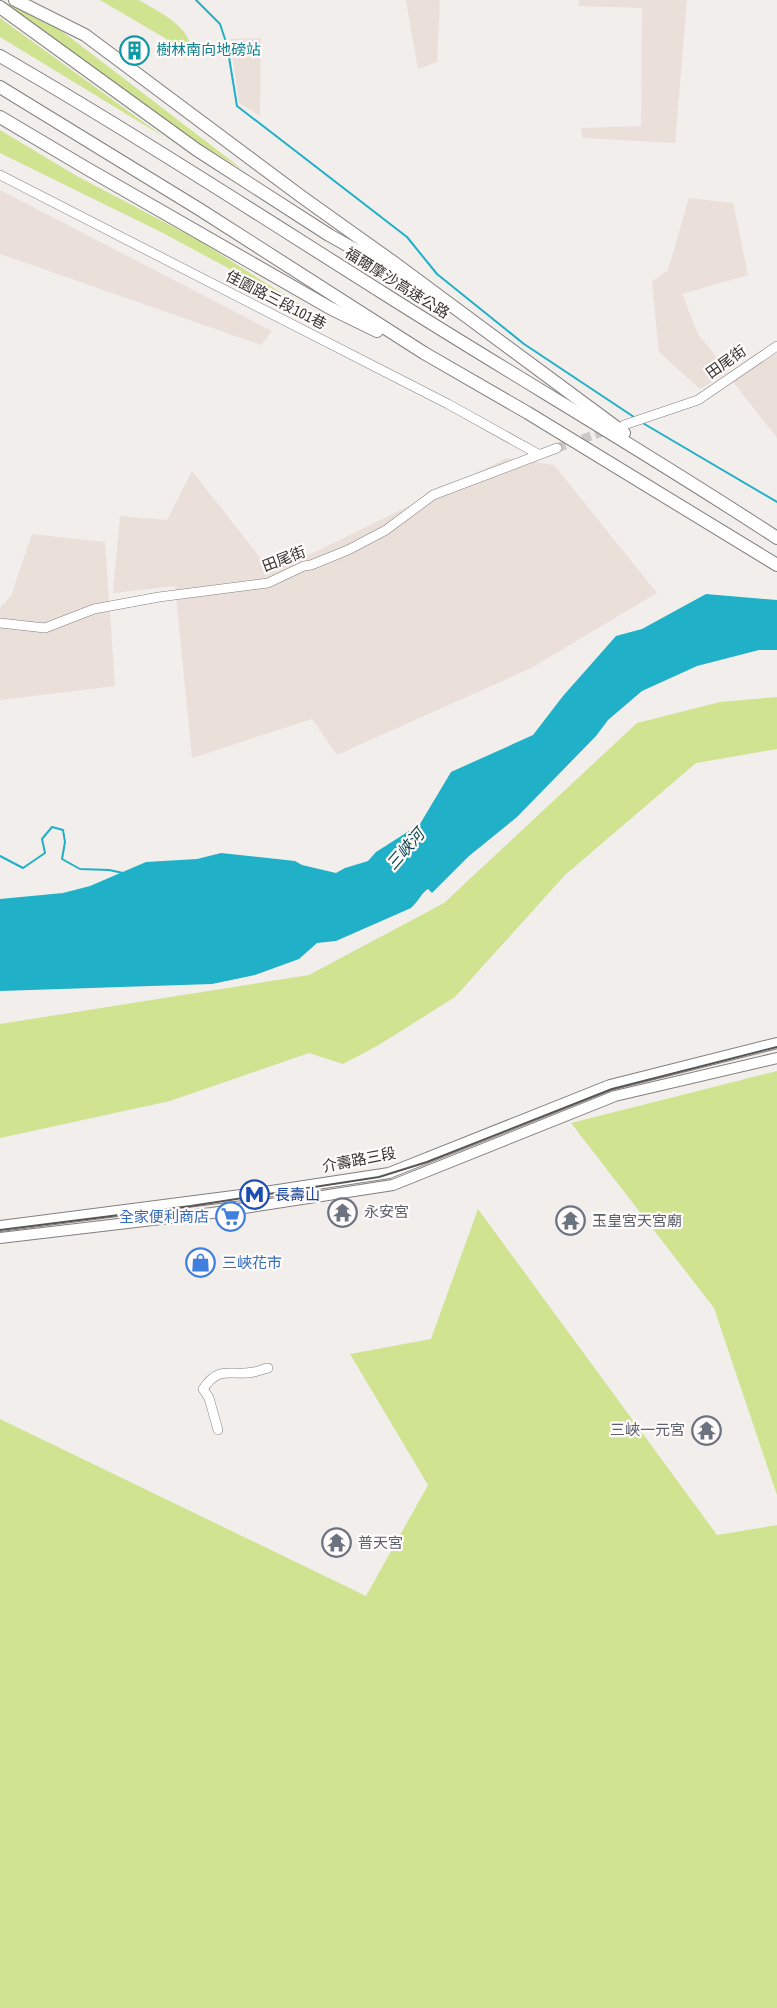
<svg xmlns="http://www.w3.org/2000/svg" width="777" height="2008" font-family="'Archivo Narrow','Noto Sans TC',sans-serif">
	<rect width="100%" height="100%" fill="#f1eeec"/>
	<g fill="#ebdfda">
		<polygon points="406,0 440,0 437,62 418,69"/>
		<polygon points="579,0 687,0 675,143 583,138 581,128 641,126 642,8 578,6"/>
		<polygon points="261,38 260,116 239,103 230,39"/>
		<polygon points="0,190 272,331 261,345 0,254"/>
		<polygon points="689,198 733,203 748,275 682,294 698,334 728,372 700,389 659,352 652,282 668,270"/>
		<polygon points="777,353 777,438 730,378"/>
		<polygon points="507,458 554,465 657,593 531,668 337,755 312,719 192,758 175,586 113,593 120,516 167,520 192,471 262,560 311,554"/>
		<polygon points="32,534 105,542 115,686 0,700 0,608 11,596"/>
	</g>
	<g fill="#d0e391">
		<path d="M100 0C111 0 127 0 138 0 142 1 147 5 151 7 170 18 191 30 192 54Z"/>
		<path d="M1 1 50 22 242 169C158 121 77 62 1 1Z"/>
		<polygon points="0,18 164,137 0,37"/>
		<polygon points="0,130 75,175 198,240 323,319 161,232 0,153"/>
		<polygon points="777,697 777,749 696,763 565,875 455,997 377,1046 343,1064 309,1053 170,1101 0,1138 0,1024 309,975 444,903 637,723 720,702"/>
		<polygon points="777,1071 777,1495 714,1308 571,1123"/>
		<polygon points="478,1209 717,1535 777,1525 777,2008 0,2008 0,1419 366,1596 428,1485 350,1354 431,1339"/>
	</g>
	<path fill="#20b0c7" d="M706 594 777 600V650H759L697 666 642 691 608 720 596 736 517 817 469 856 432 893 428 889C422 892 418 902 411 908L336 941 317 943 299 959 255 975 212 984 0 991V899L63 893 90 886 146 862 197 859 221 853 295 861 302 865 336 873 345 868 368 861 376 852 420 824 451 772 533 735 563 696 616 636 642 629Z"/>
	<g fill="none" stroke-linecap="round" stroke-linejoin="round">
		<g stroke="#20b0c7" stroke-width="2">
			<polyline points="196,0 220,24 227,45 237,106 407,237 437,274 524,344 634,417"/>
			<polyline points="641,422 777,502"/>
			<polyline points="0,856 23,868 45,853 42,839 52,827 63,830 65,842 62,859 80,869 109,870 123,873"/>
		</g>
		<polyline stroke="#cbc9c7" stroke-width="9" stroke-dasharray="9 4.5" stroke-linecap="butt" points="557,448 608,430"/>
		<defs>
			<g id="minor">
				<polyline points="0,175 448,404 538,454"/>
				<polyline points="624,425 698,400 777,346"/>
				<polyline points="0,623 45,628 94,609 159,597 268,583 304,566 311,565 348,550 386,530 433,495 557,448"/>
				<path d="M218 1430 209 1398 203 1389C220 1364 231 1377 254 1372 259 1371 263 1369 268 1368"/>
			</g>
			<g id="major">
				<polyline points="0,1226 265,1192 389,1173 610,1085 777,1043"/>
				<polyline points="0,1238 212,1213 393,1185 615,1096 777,1058"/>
			</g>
			<g id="highway">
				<polyline points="15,0 85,35 302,197 393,262 624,433"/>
				<polyline points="0,7 197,150 329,235 402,276"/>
				<path d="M0 56C130 131 256 213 383 293 514 376 648 453 777 538"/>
				<polyline points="0,87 199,209 424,353 528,413 777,565"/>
				<polyline points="0,117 86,168 330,308 377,331"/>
			</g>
		</defs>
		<use href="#minor" stroke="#827f7e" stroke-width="10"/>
		<use href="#major" stroke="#827f7e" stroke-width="12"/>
		<use href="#highway" stroke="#827f7e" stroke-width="14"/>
		<use href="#minor" stroke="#fff" stroke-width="9"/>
		<use href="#major" stroke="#fff" stroke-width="10"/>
		<use href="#highway" stroke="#fff" stroke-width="12"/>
		<polyline stroke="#575654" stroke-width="2" points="0,1230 191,1206 379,1177 427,1162 612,1089 777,1047"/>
	</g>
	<defs>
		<symbol id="building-ring" viewBox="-11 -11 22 22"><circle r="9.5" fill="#fffbfa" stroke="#0f9aa8" stroke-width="1.5"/><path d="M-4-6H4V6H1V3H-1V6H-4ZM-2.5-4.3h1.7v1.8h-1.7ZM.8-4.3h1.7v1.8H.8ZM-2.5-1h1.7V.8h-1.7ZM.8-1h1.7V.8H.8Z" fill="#0f9aa8"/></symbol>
		<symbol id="metro-ring" viewBox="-11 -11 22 22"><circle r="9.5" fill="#fffbfa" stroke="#1a4fb4" stroke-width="1.5"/><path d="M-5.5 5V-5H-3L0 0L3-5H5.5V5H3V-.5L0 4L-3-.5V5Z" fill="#1a4fb4"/></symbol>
		<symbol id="temple-ring" viewBox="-11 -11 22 22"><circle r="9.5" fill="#fffbfa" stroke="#6b7280" stroke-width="1.5"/><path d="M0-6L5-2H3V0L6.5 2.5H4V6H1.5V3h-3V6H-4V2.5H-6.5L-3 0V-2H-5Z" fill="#6b7280"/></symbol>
		<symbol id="supermarket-ring" viewBox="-11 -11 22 22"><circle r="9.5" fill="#fffbfa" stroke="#3f7fe0" stroke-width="1.5"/><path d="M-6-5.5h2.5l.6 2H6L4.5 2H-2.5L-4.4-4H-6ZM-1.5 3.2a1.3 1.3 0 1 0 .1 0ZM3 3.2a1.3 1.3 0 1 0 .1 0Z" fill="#3f7fe0"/></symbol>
		<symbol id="shop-ring" viewBox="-11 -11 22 22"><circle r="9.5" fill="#fffbfa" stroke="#3f7fe0" stroke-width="1.5"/><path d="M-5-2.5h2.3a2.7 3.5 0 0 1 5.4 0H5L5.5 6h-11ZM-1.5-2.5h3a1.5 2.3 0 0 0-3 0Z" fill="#3f7fe0"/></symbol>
	</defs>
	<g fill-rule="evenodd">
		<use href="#building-ring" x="118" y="34" width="33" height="33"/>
		<use href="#metro-ring" x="238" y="1178" width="33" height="33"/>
		<use href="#temple-ring" x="326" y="1196" width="33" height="33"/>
		<use href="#supermarket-ring" x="214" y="1200" width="33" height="33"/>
		<use href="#temple-ring" x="554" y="1204" width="33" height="33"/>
		<use href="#shop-ring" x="184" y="1246" width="33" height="33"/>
		<use href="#temple-ring" x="690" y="1414" width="33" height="33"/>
		<use href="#temple-ring" x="320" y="1526" width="33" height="33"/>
	</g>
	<g text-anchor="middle" stroke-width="4.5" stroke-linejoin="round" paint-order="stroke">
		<g font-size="15" fill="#0d838f" stroke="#fffbfa" text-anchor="start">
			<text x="156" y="55">樹林南向地磅站</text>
		</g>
		<g font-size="15" fill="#353433" stroke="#fffbfa">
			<text transform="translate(397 283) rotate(32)" y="5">福爾摩沙高速公路</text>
			<text transform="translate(276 300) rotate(27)" y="5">佳園路三段101巷</text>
			<text transform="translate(726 362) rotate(-35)" y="5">田尾街</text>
			<text transform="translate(284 559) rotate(-21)" y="5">田尾街</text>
			<text transform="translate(359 1160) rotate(-11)" y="5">介壽路三段</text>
		</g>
		<g font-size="15" fill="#164399" stroke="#fffbfa" text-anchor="start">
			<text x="275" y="1200">長壽山</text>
		</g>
		<g font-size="15" fill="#5b616d" stroke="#fffbfa" text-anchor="start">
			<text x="364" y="1217">永安宮</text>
			<text x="592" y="1226">玉皇宮天宮廟</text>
			<text x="685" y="1435" text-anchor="end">三峽一元宮</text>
			<text x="358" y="1548">普天宮</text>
		</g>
		<g font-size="15" fill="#366cbe" stroke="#fffbfa" text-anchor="end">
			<text x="209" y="1222">全家便利商店</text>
			<text x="222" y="1268" text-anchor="start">三峽花市</text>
		</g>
		<g font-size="16" font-style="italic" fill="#08444d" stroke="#fffbfa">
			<text transform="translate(405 849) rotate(-49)" y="6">三峽河</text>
		</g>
	</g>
</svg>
